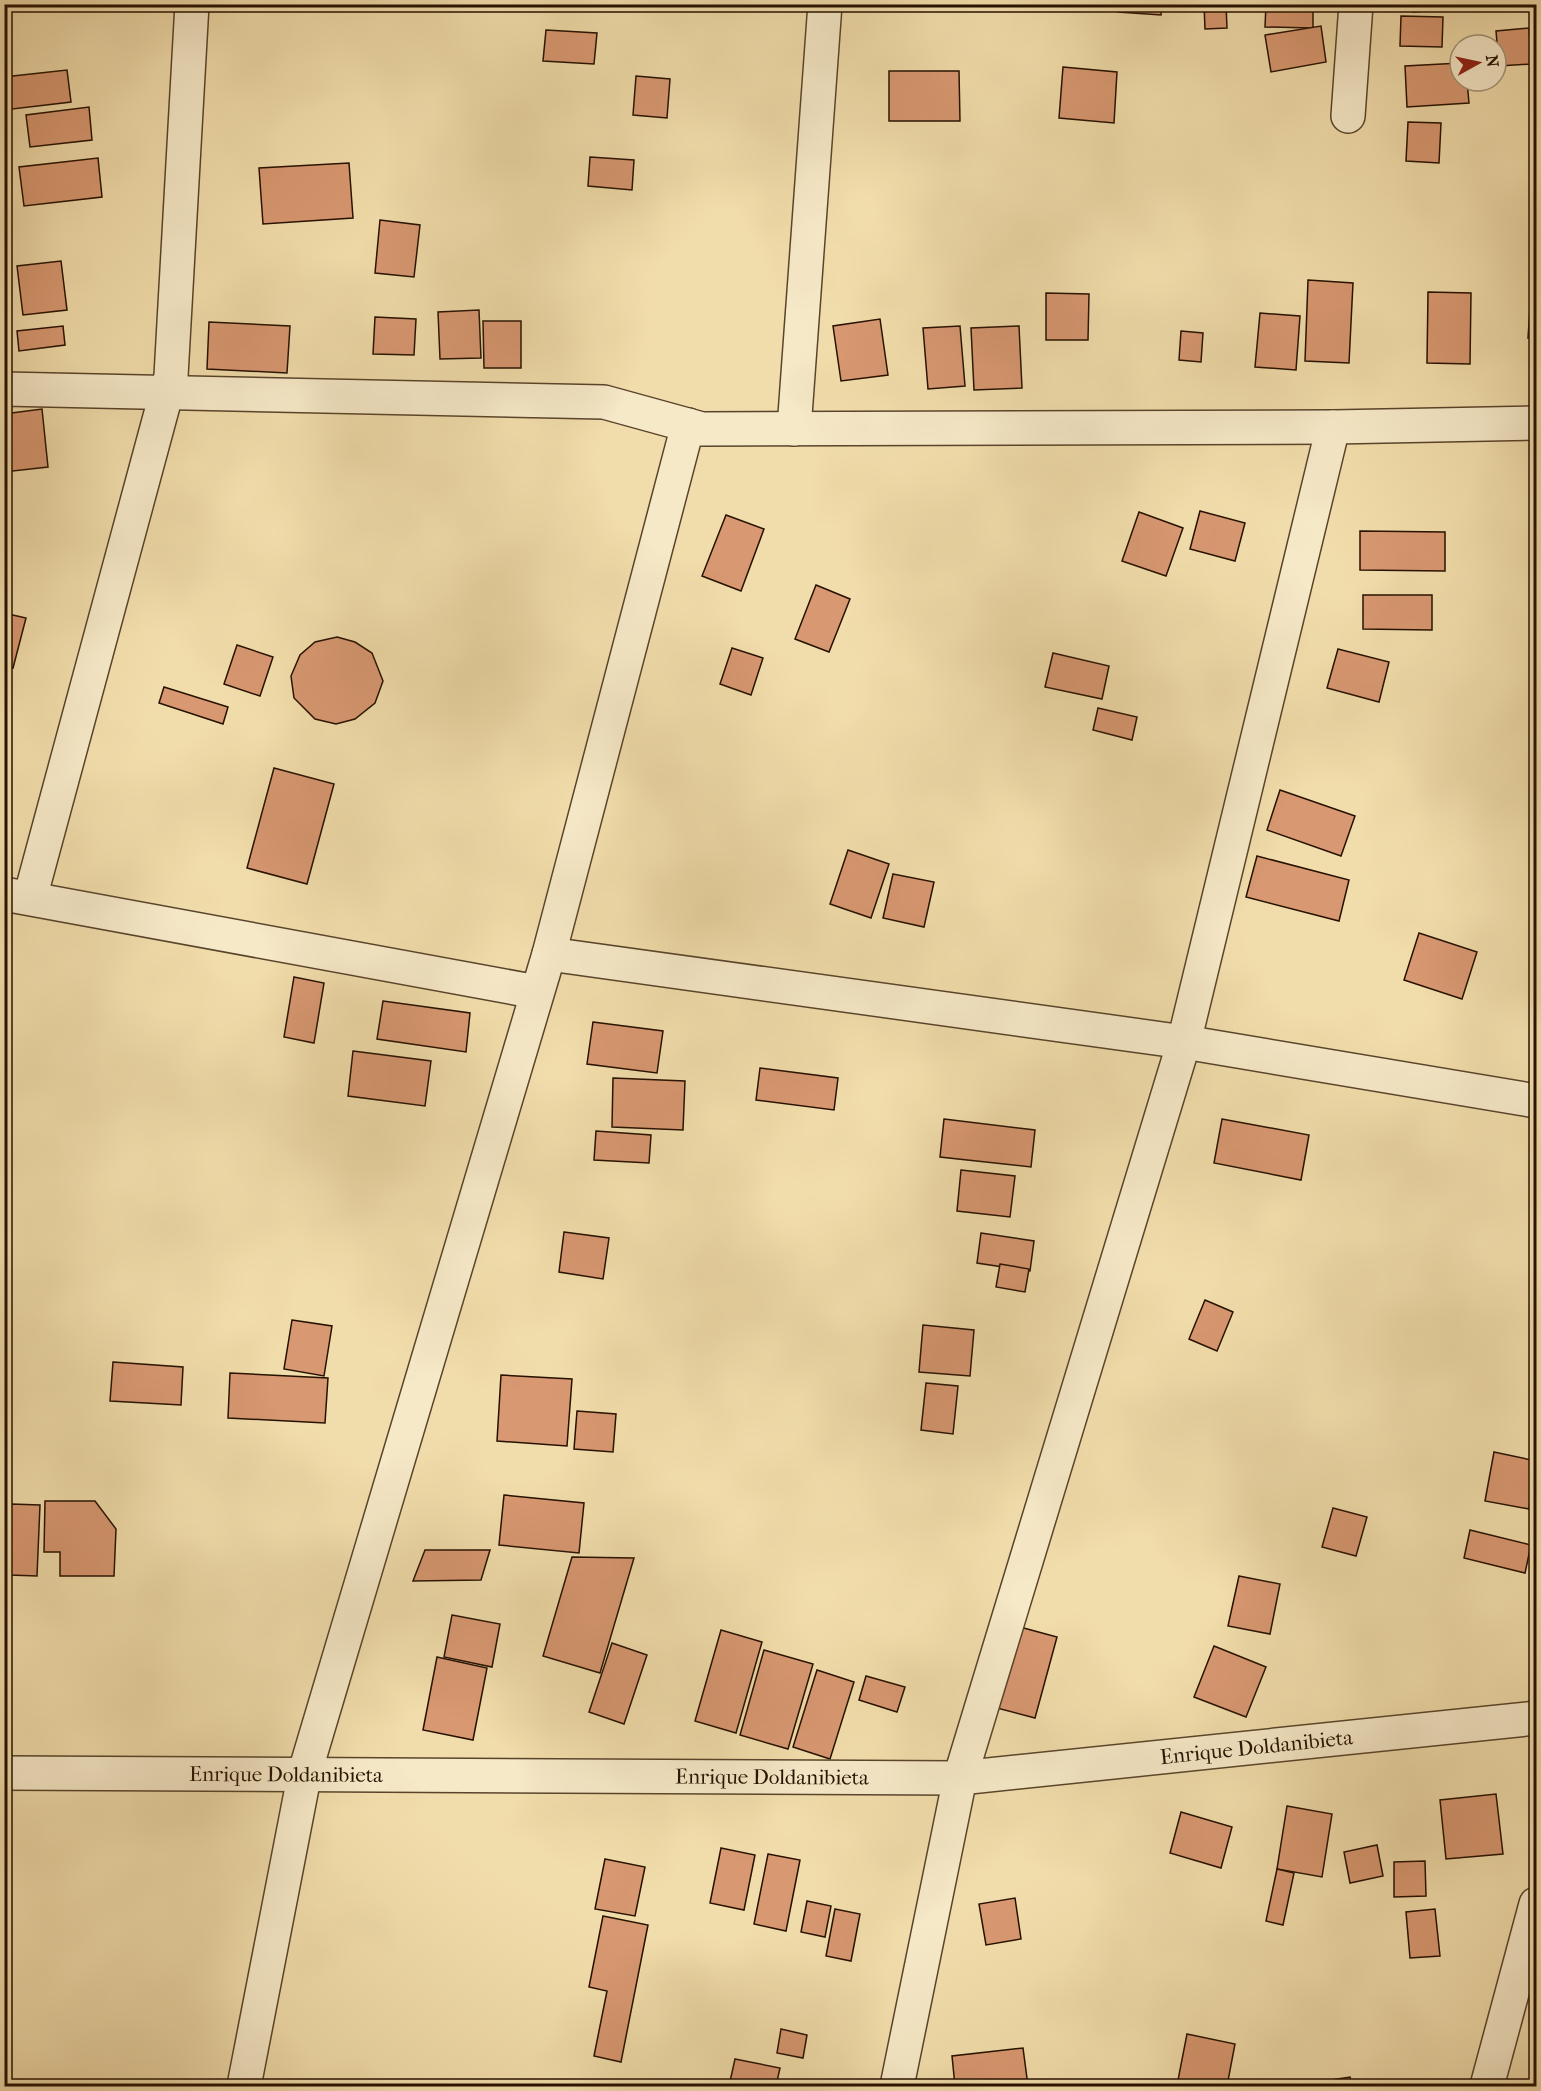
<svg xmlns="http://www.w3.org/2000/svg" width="1541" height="2091" font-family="'IM FELL French Canon',serif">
	<rect width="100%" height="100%" fill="#f1ddab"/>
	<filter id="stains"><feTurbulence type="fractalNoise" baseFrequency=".00333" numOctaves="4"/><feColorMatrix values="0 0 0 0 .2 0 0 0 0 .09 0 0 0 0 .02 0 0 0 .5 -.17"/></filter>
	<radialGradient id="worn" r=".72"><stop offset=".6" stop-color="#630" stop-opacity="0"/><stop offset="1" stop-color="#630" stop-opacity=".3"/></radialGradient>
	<g fill="#d89871" stroke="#261100" stroke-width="1.5">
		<polygon points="1119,4 1162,4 1161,15 1118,12"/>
		<polygon points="1204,4 1226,4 1227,28 1205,29"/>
		<polygon points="1266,4 1313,4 1313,28 1265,27"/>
		<polygon points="1412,4 1438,4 1439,10 1413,12"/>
		<polygon points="1401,16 1443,17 1442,47 1400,46"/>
		<polygon points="1321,26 1326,62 1271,72 1265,35"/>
		<polygon points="1529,28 1531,64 1499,66 1496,31"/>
		<polygon points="546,30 597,33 594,64 543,61"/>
		<polygon points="1460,63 1460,81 1467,81 1469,103 1407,107 1405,66"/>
		<polygon points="1063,67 1117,72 1114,123 1059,118"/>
		<polygon points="67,70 71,102 4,110 4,77"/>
		<polygon points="889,71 959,71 960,121 889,121"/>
		<polygon points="636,76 670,79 667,118 633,115"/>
		<polygon points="89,107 92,140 30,147 26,115"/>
		<polygon points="1408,122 1441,123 1439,163 1406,161"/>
		<polygon points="590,157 634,160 632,190 588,186"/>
		<polygon points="98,158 102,197 24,206 19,167"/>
		<polygon points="349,163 353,218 263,224 259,168"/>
		<polygon points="380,220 420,225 414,277 375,273"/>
		<polygon points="61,261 67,310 23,315 17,266"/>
		<polygon points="1533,263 1536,263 1536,339 1528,338"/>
		<polygon points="1308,280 1353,283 1349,363 1305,361"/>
		<polygon points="1428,292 1471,293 1470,364 1427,363"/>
		<polygon points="1046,293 1089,294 1088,340 1046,340"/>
		<polygon points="479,310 481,358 440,359 438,312"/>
		<polygon points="1260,313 1300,316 1296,370 1255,367"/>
		<polygon points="375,317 416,319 414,355 373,354"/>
		<polygon points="880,319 888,375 841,381 833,326"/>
		<polygon points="483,321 521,321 521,368 484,368"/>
		<polygon points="209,322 290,326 287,373 207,369"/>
		<polygon points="63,326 65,345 19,351 17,331"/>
		<polygon points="960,326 965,386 928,389 923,328"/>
		<polygon points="1019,326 1022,388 974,390 971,328"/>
		<polygon points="1181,331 1203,333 1201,362 1179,360"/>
		<polygon points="42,409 48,467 4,472 4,414"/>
		<polygon points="1200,511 1245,523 1235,561 1190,549"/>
		<polygon points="1139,512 1183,528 1166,576 1122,561"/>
		<polygon points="726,515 764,529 741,591 702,576"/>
		<polygon points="1360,531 1445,532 1445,571 1360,570"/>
		<polygon points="816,585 850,599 829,652 795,639"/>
		<polygon points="1363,595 1432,595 1432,630 1363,629"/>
		<polygon points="4,613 26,618 13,668 4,666"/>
		<polygon points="337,637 355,642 372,653 383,681 375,703 355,719 336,724 315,719 294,698 291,676 300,655 315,642"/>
		<polygon points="237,645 273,657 260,696 224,684"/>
		<polygon points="732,648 763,658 751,695 720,684"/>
		<polygon points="1338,649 1389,662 1379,702 1327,688"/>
		<polygon points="1053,653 1109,666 1102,699 1045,687"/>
		<polygon points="164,687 228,707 223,724 159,703"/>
		<polygon points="1098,708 1137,717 1132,740 1093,730"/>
		<polygon points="274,768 334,784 307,884 247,868"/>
		<polygon points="1280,790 1355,816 1341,856 1267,830"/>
		<polygon points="848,850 889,864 871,918 830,904"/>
		<polygon points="1257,856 1349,880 1339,921 1246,897"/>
		<polygon points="893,874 934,882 924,927 883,918"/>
		<polygon points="1419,933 1477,952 1462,999 1404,980"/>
		<polygon points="294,977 324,983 314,1043 284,1037"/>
		<polygon points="383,1001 470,1013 466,1052 377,1039"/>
		<polygon points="593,1022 663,1031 657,1073 587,1064"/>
		<polygon points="353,1051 431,1061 425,1106 348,1096"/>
		<polygon points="760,1068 838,1078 834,1110 756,1100"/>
		<polygon points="613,1078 685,1081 683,1130 612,1127"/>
		<polygon points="944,1119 1035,1130 1031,1167 940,1157"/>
		<polygon points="1222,1119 1309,1135 1301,1180 1214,1163"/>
		<polygon points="596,1131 651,1135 649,1163 594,1160"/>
		<polygon points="961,1170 1015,1176 1010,1217 957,1211"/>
		<polygon points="564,1232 609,1238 603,1279 559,1272"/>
		<polygon points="981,1233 1034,1241 1030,1271 977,1263"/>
		<polygon points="1000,1264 1029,1269 1025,1292 996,1287"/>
		<polygon points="1205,1300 1233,1312 1217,1351 1189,1339"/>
		<polygon points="292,1320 332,1326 324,1376 284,1369"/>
		<polygon points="923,1325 974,1330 970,1376 919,1372"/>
		<polygon points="113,1362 183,1367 181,1405 110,1401"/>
		<polygon points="230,1373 328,1378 325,1423 228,1418"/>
		<polygon points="501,1375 572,1379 567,1446 497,1441"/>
		<polygon points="926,1383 958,1386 953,1434 921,1430"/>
		<polygon points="577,1411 616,1414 613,1452 574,1449"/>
		<polygon points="1494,1452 1536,1461 1529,1509 1485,1501"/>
		<polygon points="504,1495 584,1503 579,1553 499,1545"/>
		<polygon points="45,1501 95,1501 116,1529 114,1576 60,1576 60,1552 44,1552"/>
		<polygon points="11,1504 40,1505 37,1576 9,1575"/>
		<polygon points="1333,1508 1367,1517 1356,1556 1322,1547"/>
		<polygon points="1470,1530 1531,1545 1525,1573 1464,1558"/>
		<polygon points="425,1550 490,1550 481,1580 413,1581"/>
		<polygon points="572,1557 634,1558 600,1673 543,1656"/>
		<polygon points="1239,1576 1280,1584 1270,1634 1228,1626"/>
		<polygon points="452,1615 500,1624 492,1667 444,1657"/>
		<polygon points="1020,1627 1057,1637 1035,1718 997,1708"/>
		<polygon points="721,1630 762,1642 736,1733 695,1721"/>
		<polygon points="612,1643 647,1655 624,1724 589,1712"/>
		<polygon points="1214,1646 1266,1667 1246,1717 1194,1697"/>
		<polygon points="764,1650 813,1664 788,1749 740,1735"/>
		<polygon points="437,1657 487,1668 473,1740 423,1730"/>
		<polygon points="817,1670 854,1682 830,1759 793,1747"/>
		<polygon points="866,1676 905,1687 897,1712 859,1700"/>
		<polygon points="1496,1794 1503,1854 1446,1859 1440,1800"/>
		<polygon points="1287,1806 1332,1814 1322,1877 1277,1869"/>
		<polygon points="1181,1812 1232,1827 1221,1868 1170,1853"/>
		<polygon points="1377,1845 1383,1876 1350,1883 1344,1852"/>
		<polygon points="721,1848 755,1855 744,1910 710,1903"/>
		<polygon points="768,1854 800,1860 786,1931 754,1924"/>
		<polygon points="605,1859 645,1867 635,1916 595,1909"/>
		<polygon points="1425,1861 1426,1896 1394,1897 1394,1862"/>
		<polygon points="1277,1869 1294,1873 1283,1925 1266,1921"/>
		<polygon points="1015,1898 1021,1939 986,1945 979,1904"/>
		<polygon points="807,1901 831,1906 825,1937 801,1932"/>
		<polygon points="835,1909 860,1914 851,1961 826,1956"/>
		<polygon points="1435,1909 1440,1956 1410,1958 1406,1912"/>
		<polygon points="603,1916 648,1925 621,2062 594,2056 607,1991 589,1987"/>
		<polygon points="781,2029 807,2035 803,2058 777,2053"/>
		<polygon points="1187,2034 1235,2044 1227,2086 1178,2080"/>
		<polygon points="1023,2048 1028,2086 955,2086 952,2056"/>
		<polygon points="735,2059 780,2068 776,2086 729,2086"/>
		<polygon points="1350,2077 1352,2086 1311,2086 1311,2083"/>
	</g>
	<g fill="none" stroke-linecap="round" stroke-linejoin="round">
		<defs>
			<g id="minor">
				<polyline points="1348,116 1356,4"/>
				<polyline points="4,389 604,402 702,429 1333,427 1536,423"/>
				<polyline points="794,429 825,4"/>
				<polyline points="4,894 537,992"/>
				<polyline points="30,898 171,376 192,4"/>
				<polyline points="549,954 1184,1042 1536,1101"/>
				<path id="s1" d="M4 1773 960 1778 1536 1718"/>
				<polyline points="244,2086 305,1772 549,954 688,425"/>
				<polyline points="897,2086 960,1778 1184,1042 1333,427"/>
				<polyline points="1487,2086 1536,1904"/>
			</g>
		</defs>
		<use href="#minor" stroke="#59442b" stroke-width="36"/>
		<use href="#minor" stroke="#f6e9c8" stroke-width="33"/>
	</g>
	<g text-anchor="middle" stroke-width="6" stroke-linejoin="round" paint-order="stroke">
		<g font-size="21" fill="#261100" stroke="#f6e9c8">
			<text dy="7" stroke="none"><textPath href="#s1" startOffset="1254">Enrique Doldanibieta</textPath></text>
			<text dy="7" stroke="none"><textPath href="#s1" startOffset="282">Enrique Doldanibieta</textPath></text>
			<text dy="7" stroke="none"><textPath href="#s1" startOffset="768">Enrique Doldanibieta</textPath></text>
		</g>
	</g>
	<rect width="1541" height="2091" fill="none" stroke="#f1ddab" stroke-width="24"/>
	<rect x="6" y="6" width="1529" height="2079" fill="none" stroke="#261100" stroke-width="3"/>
	<rect x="12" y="12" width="1517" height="2067" fill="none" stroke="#261100" stroke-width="1.5"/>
	<g transform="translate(1478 63) rotate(82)"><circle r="28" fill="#f6e9c8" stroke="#a39378" stroke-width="1.5"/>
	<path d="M0-4.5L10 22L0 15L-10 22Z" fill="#8f2418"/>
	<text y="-9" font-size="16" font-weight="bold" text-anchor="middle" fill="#261100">N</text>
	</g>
	<rect width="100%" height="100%" filter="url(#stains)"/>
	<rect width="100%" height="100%" fill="url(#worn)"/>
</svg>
